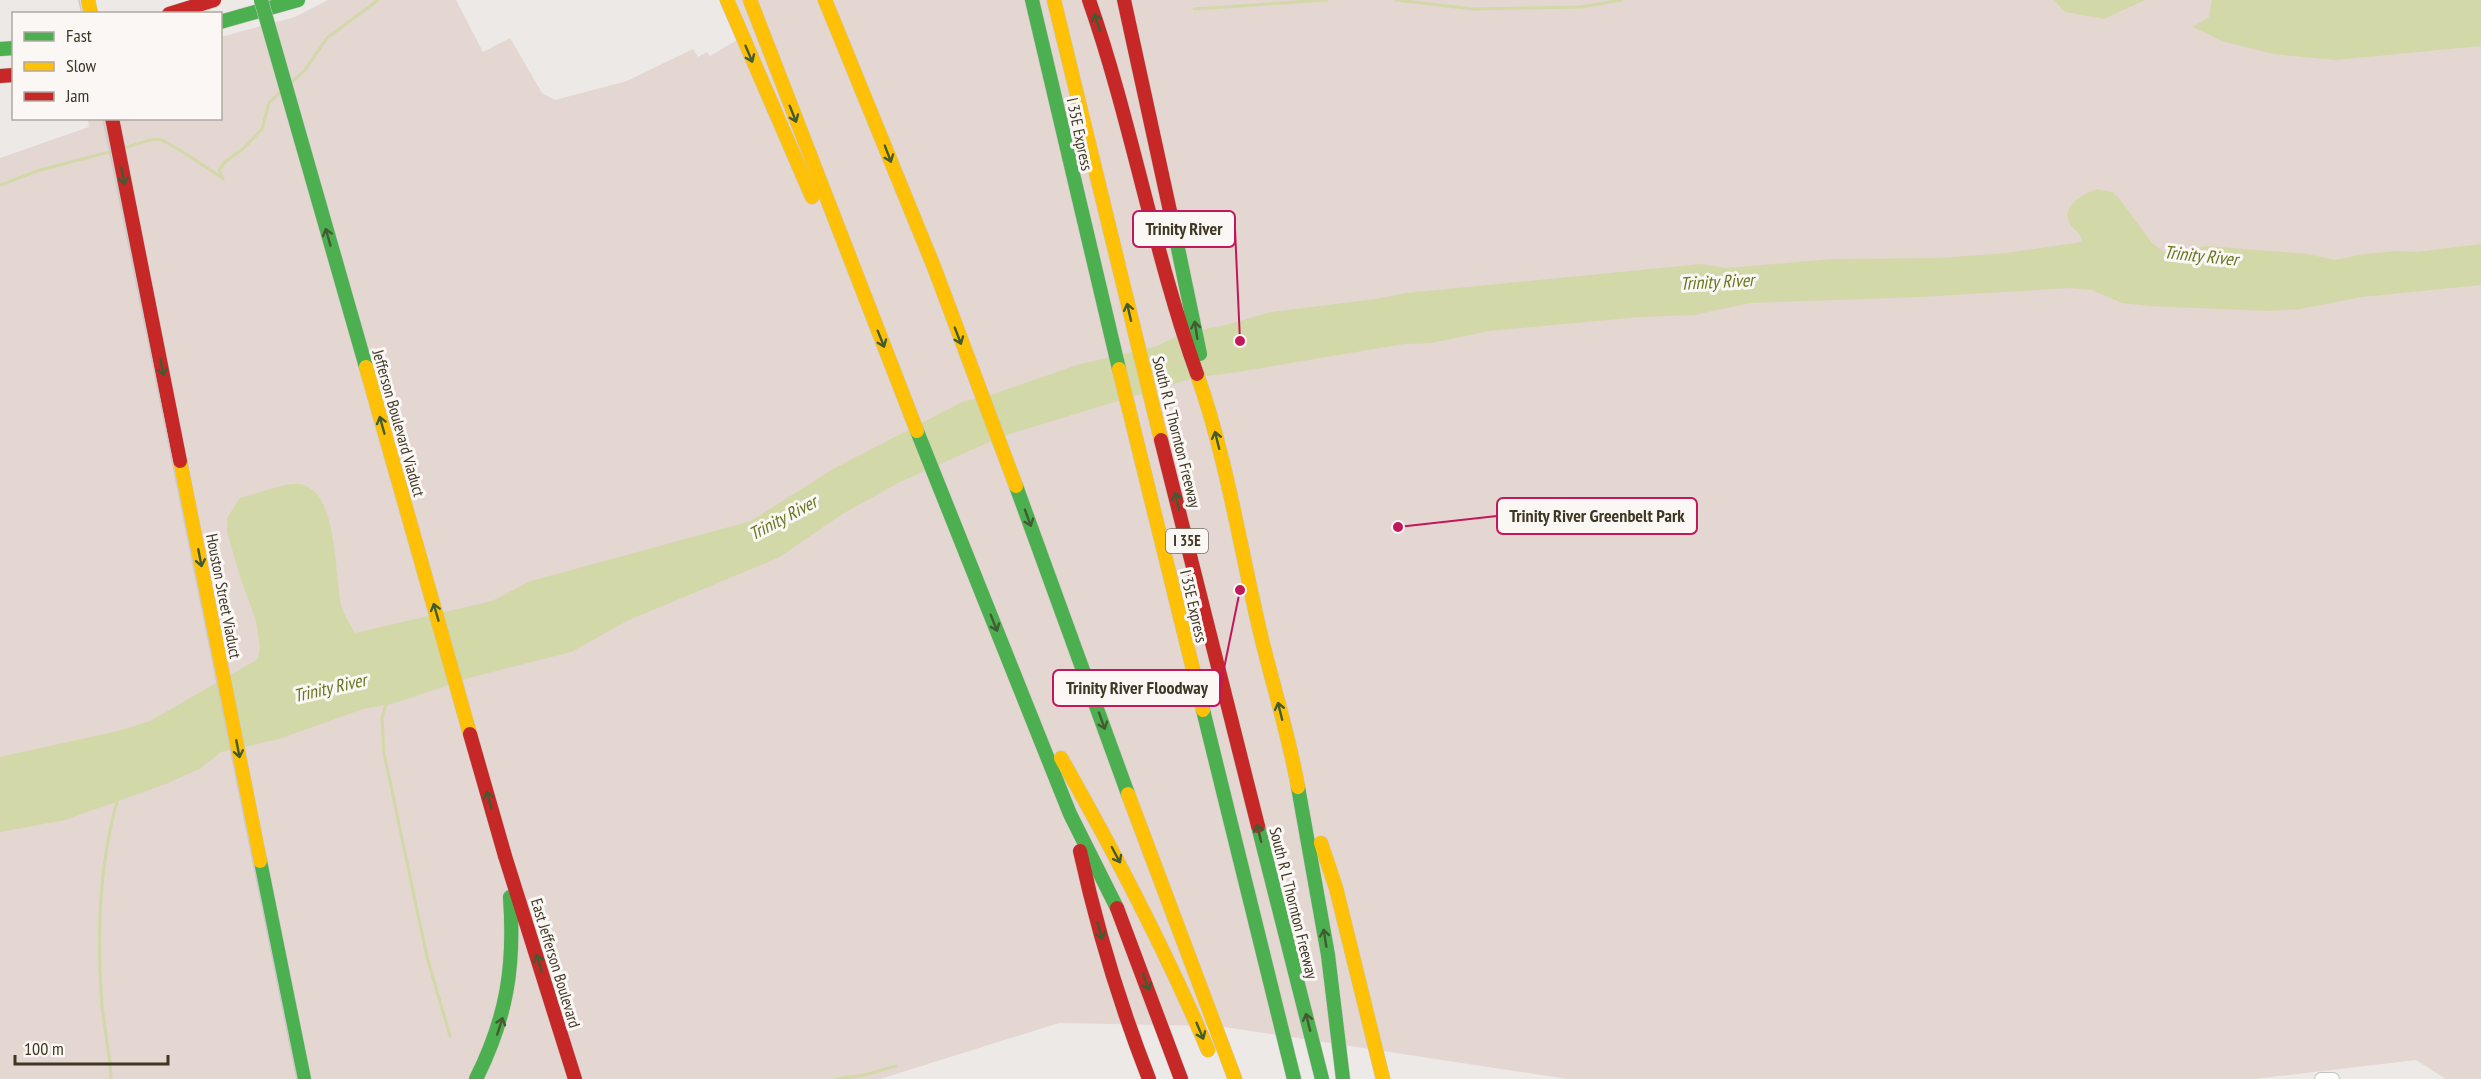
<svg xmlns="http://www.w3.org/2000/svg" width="2481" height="1079" font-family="'PT Sans Narrow',sans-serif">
	<rect width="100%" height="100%" fill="#ece9e7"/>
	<polygon fill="#e4d6d0" points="328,0 456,0 483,52 510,38 542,93 555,100 627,81 693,49 698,57 707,52 710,56 737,40 719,0 2481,0 2481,1079 2446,1079 2416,1060 2254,1079 1568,1079 1218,1026 1059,1023 880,1079 0,1079 0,158 89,127 88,119 220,118 221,37 295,17"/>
	<g fill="#d3d8a9">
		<polygon points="2054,0 2145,0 2104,19 2065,12"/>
		<polygon points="2212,0 2481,0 2481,46 2335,60 2274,54 2222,41 2193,27 2209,17"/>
		<path d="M2097 189 2112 192 2118 197 2152 243 2164 252 2207 246 2307 254 2335 260 2364 254 2397 251 2416 252 2481 244V285L2362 297 2300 309 2269 311 2149 306 2122 303 2092 290 2070 288 1921 297 1750 303 1694 315 1640 317 1489 331 1431 343 1404 344 1231 373 1197 377 1003 436 900 482 844 513 778 558 629 620 571 652 469 678 392 704 363 709 279 739 221 752 201 768 166 784 65 820 0 832V757L118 731 150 721 258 659 260 648 256 621 241 580 227 532V518L240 498C257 494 277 485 294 484 339 481 334 576 341 604 343 614 350 624 355 633L492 601 531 581 751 521 833 469 964 401 988 396 1077 365 1157 346 1181 334 1226 325 1271 312 1376 299 1406 293 1701 264 1727 268 1832 259 1938 258 2006 253 2082 242C2082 233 2073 230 2069 222 2061 205 2085 193 2097 189Z"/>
	</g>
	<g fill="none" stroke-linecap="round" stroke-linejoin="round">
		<g stroke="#d3d8a9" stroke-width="3">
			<polyline points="1396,0 1473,9 1581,7 1621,0"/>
			<polyline points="1194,9 1327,0"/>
			<polyline points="292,82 305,70 327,38 378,0"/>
			<path d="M125 148C135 145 148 139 158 139 166 139 212 172 223 178"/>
			<polyline points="223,179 219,170 225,162 244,148 262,129 269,103 280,92"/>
			<polyline points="0,185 40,170 113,151"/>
			<polyline points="386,704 382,718 384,753 427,957 450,1036"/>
			<path d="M111 1079C110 1050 102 1021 101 991 97 927 100 860 118 798"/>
			<polyline points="836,1079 865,1075 896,1066"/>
		</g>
		<defs>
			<polyline id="street" points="2321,1079 2333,1079"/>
			<g id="fast">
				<polyline points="1032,0 1119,369"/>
				<polyline points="220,22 298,0"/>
				<polyline points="0,49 14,48"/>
				<polyline points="1175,234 1200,354"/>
				<polyline points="917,431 1070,814 1117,908"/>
				<polyline points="1016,486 1128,794"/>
				<polyline points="1203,710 1294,1079"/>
				<polyline points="1298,787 1328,955 1343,1079"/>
				<polyline points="1258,826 1322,1079"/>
				<polyline points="260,861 304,1079"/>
				<path d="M476 1079C507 1017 515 966 510 897"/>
			</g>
			<g id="slow">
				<polyline points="88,0 91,14"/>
				<polyline points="727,0 812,197"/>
				<polyline points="750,0 917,431"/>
				<polyline points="825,0 934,267 1016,486"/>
				<polyline points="1054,0 1161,440"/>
				<polyline points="1119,369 1203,710"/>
				<path d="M1197 374C1227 459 1240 548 1261 636 1273 686 1289 736 1298 787"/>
				<polyline points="180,461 260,861"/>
				<path d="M1061 758C1115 853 1165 949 1208 1050"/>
				<polyline points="1128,794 1235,1079"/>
				<polyline points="1321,843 1336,888 1383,1079"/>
			</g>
			<g id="jam">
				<path d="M1089 0C1132 123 1153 251 1197 374"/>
				<polyline points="1124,0 1175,234"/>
				<polyline points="169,14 214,0"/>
				<polyline points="0,76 14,75"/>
				<polyline points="112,118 180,461"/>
				<polyline points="1161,440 1258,826"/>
				<path d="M1080 851C1097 929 1120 1005 1149 1079"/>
				<polyline points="505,856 575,1079"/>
				<polyline points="1117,908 1181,1079"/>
			</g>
		</defs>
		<use href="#street" stroke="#c6c3c0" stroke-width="14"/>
		<use href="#fast" stroke="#c8c5c0" stroke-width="15"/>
		<use href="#slow" stroke="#c8c5c0" stroke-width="15"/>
		<use href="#jam" stroke="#c8c5c0" stroke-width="15"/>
		<use href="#street" stroke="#fcfcfb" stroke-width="12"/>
		<use href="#fast" stroke="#4caf50" stroke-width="14"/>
		<use href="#slow" stroke="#ffc107" stroke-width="14"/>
		<use href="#jam" stroke="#c62828" stroke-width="14"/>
		<g stroke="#cccac8" stroke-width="1.5">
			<polyline points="79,0 82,14"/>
			<polyline points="103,118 297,1079"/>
		</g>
		<defs>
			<polyline id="fast-bridge" points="261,0 366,367"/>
			<polyline id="slow-bridge" points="366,367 470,734"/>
			<polyline id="jam-bridge" points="470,734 505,856"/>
		</defs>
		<use href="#fast-bridge" stroke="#c8c5c0" stroke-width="15" stroke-linecap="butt"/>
		<use href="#slow-bridge" stroke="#c8c5c0" stroke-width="15" stroke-linecap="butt"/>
		<use href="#jam-bridge" stroke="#c8c5c0" stroke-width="15" stroke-linecap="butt"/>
		<use href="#fast-bridge" stroke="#4caf50" stroke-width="14"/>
		<use href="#slow-bridge" stroke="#ffc107" stroke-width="14"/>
		<use href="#jam-bridge" stroke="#c62828" stroke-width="14"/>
	</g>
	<defs><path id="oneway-shaft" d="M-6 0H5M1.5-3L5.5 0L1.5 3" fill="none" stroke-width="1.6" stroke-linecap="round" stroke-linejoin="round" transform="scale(1.5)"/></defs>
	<g stroke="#435b31">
		<use href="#oneway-shaft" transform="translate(1097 22) rotate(-109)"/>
		<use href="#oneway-shaft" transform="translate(749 54) rotate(67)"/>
		<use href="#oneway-shaft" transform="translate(793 114) rotate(68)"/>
		<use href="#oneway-shaft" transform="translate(888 154) rotate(69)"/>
		<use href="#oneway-shaft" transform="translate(123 176) rotate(79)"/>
		<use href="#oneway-shaft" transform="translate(328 237) rotate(-106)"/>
		<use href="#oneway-shaft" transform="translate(1129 312) rotate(-103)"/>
		<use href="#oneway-shaft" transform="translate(1196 330) rotate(-99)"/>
		<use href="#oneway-shaft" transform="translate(958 336) rotate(69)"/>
		<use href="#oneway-shaft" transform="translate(881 339) rotate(68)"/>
		<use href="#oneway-shaft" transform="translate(162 367) rotate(79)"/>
		<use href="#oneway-shaft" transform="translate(382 425) rotate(-106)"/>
		<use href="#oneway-shaft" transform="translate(1217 440) rotate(-104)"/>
		<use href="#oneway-shaft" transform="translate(1177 501) rotate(-104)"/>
		<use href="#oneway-shaft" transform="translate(1028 518) rotate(70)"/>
		<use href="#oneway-shaft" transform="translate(200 558) rotate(79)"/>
		<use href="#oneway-shaft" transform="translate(436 612) rotate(-106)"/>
		<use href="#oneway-shaft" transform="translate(994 623) rotate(68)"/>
		<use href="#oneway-shaft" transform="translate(1280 711) rotate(-104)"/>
		<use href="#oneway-shaft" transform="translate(1102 721) rotate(70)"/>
		<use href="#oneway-shaft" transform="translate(238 749) rotate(79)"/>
		<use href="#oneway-shaft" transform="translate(489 800) rotate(-106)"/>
		<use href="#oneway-shaft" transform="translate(1259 833) rotate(-104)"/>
		<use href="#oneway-shaft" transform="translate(1116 855) rotate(62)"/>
		<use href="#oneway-shaft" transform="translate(1100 931) rotate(73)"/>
		<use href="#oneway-shaft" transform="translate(1325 938) rotate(-99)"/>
		<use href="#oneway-shaft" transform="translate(539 963) rotate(-107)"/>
		<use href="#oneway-shaft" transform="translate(1146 982) rotate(71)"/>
		<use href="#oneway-shaft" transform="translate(1308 1022) rotate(-104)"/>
		<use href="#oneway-shaft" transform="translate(500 1026) rotate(-72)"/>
		<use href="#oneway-shaft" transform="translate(1200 1031) rotate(67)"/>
	</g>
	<g text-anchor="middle" stroke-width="6" stroke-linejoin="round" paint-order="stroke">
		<rect fill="#faf7f5" stroke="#777163" stroke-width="1.5" x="1166" y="529" width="42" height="24" rx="4.5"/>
		<g font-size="15" font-weight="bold" fill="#3f3724">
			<text x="1187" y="546">I 35E</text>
		</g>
		<g font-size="16" fill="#3f3724" stroke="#faf7f5">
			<text transform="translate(1080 134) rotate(78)" y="6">I 35E Express</text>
			<text transform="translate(399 423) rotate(74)" y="6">Jefferson Boulevard Viaduct</text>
			<text transform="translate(1177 432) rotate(76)" y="6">South R L Thornton Freeway</text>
			<text transform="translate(224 596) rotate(79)" y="6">Houston Street Viaduct</text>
			<text transform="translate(1194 606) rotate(77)" y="6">I 35E Express</text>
			<text transform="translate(1294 903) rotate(76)" y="6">South R L Thornton Freeway</text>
			<text transform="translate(556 963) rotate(73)" y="6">East Jefferson Boulevard</text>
		</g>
		<g font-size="18" font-style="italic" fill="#69761e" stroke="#faf7f5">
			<text transform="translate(2201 256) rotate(6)" y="6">Trinity River</text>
			<text transform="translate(1717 282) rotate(-3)" y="6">Trinity River</text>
			<text transform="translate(783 518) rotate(-28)" y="6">Trinity River</text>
			<text transform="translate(330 688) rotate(-13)" y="6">Trinity River</text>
		</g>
	</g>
	<path fill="none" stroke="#c2185b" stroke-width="2" d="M1240 341L1235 229M1398 527L1497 516M1240 590L1220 688"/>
	<g fill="#c2185b" stroke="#faf7f5" stroke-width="2">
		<circle cx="1240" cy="341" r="6"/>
		<circle cx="1398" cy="527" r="6"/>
		<circle cx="1240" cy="590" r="6"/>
	</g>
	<g fill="#faf7f5" stroke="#c2185b" stroke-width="2">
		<rect x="1133" y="211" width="102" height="36" rx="6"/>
		<rect x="1497" y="498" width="200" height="36" rx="6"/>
		<rect x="1053" y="670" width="167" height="36" rx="6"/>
	</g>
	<g font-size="18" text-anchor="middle" font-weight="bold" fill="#3f3724">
		<text x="1184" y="235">Trinity River</text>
		<text x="1597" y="522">Trinity River Greenbelt Park</text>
		<text x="1137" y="694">Trinity River Floodway</text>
	</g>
	<rect x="12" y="12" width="210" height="108" fill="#faf7f5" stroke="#afaaa1" stroke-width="1.5"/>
	<rect x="24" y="32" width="30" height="9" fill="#4caf50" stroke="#afaaa1" stroke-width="1.5"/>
	<text x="66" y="42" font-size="18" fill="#3f3724">Fast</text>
	<rect x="24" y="62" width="30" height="9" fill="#ffc107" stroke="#afaaa1" stroke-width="1.5"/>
	<text x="66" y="72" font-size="18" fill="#3f3724">Slow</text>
	<rect x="24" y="92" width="30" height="9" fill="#c62828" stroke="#afaaa1" stroke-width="1.5"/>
	<text x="66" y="102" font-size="18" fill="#3f3724">Jam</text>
	<path d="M15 1055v9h153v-9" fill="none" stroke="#3f3724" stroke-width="3"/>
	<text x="24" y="1055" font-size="18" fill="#3f3724" stroke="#faf7f5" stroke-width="4.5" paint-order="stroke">100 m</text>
</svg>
